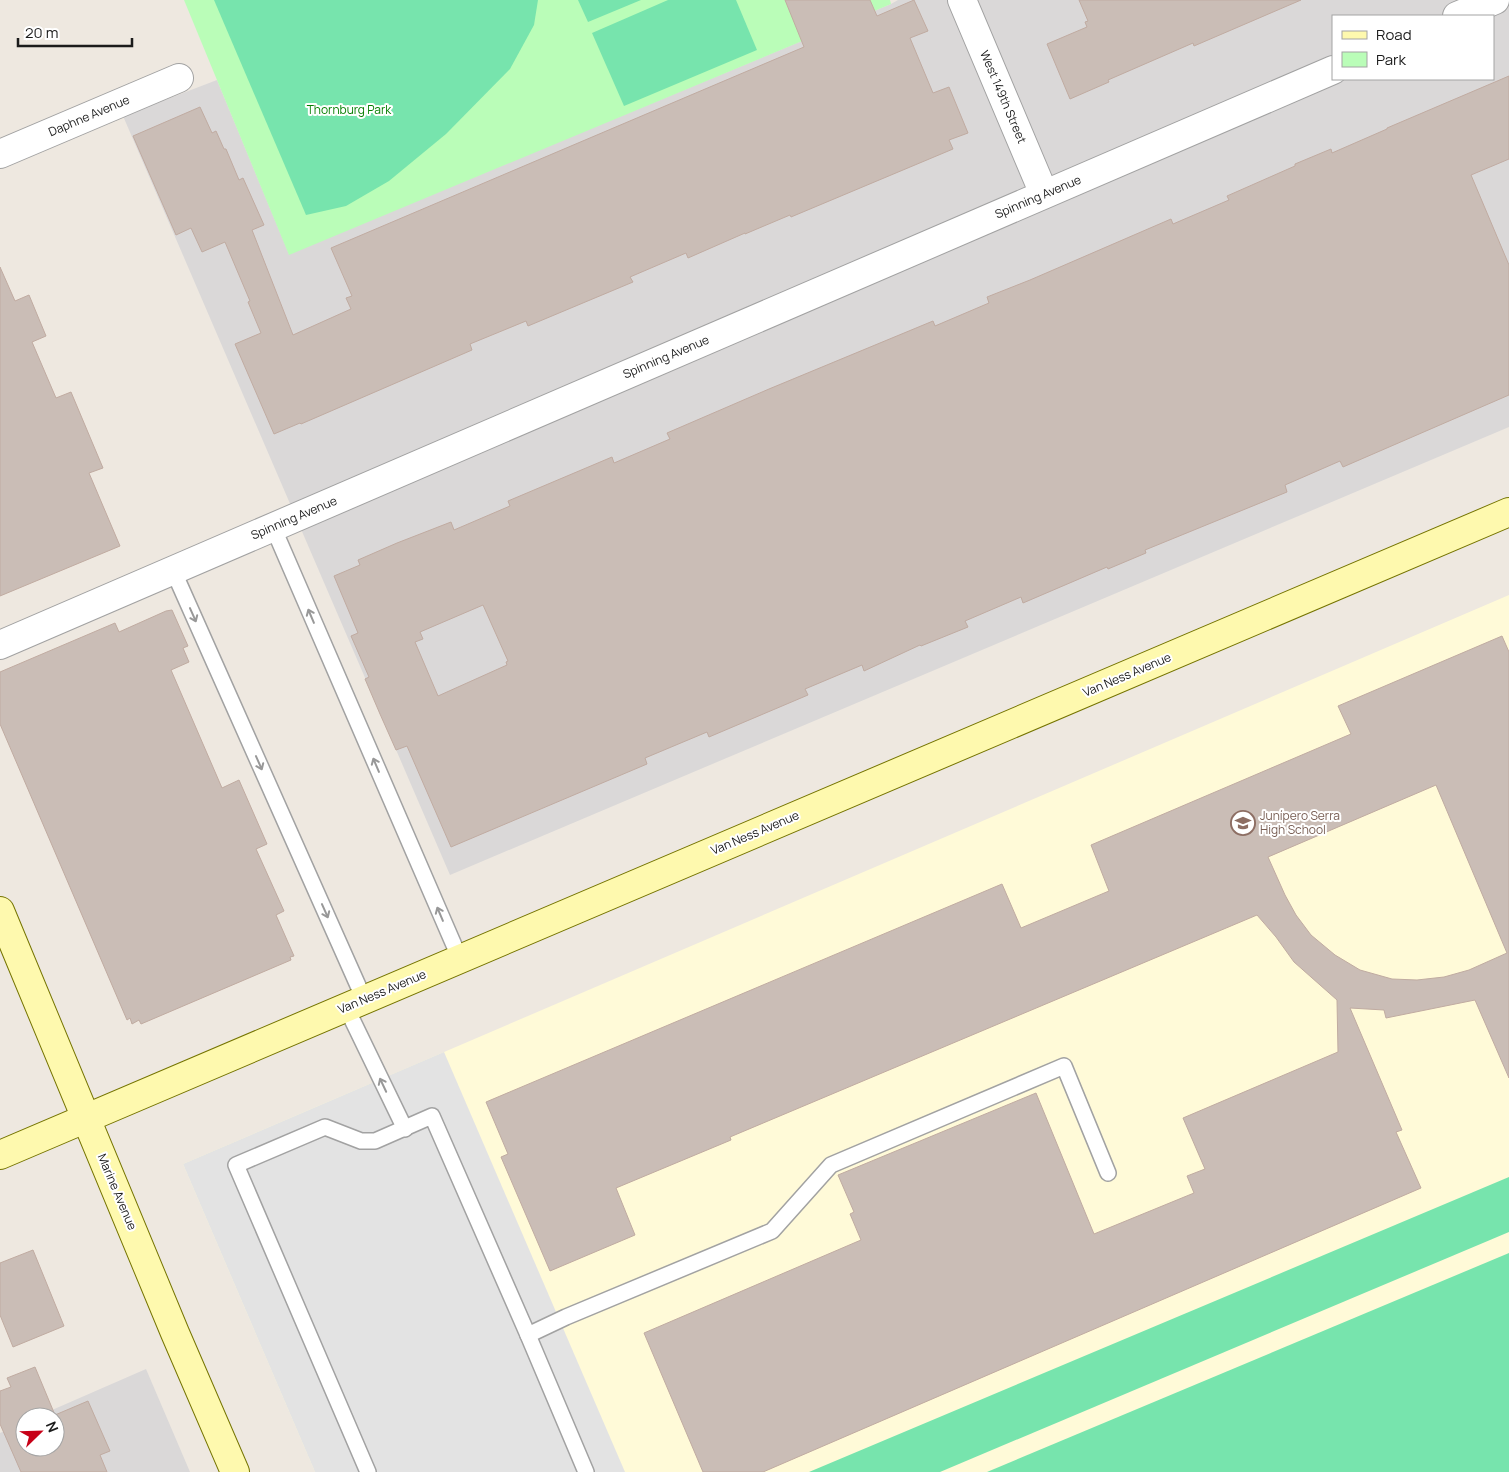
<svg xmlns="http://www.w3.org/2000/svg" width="1509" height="1472" font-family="Manrope,sans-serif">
	<rect width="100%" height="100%" fill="#eee8e0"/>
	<g fill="#dad8d8" fill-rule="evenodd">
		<path d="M898 0H1509V427L450 875 123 116 217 80 289 254 891 4ZM1333 16H1493V79H1333Z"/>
		<polygon points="146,1369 190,1472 0,1472 0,1433 25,1422 25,1447 55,1447 55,1417 36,1417"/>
	</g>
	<polygon fill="#fffad8" points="1509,595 1509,1472 315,1472 183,1164"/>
	<polygon fill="#bafdb8" points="184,0 890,0 891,4 289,255"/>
	<g fill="#77e4ad">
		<polygon points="214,0 538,0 534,25 510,69 446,134 389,181 346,206 306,215"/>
		<polygon points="578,0 641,0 588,22"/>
		<polygon points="668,0 736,0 757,50 624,106 592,33"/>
		<polygon points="1509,1177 1509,1232 940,1472 809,1472"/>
		<polygon points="1509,1253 1509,1472 987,1472"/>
	</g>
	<polygon fill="#e3e3e3" points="444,1052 625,1472 315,1472 183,1164"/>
	<g fill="#cabdb6" stroke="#c0aba1" fill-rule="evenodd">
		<polygon points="785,0 870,0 877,16 914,0 928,31 910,38 933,93 949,87 968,133 949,140 953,149 791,217 790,215 745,234 745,233 688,258 686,253 630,277 633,282 528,326 526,321 470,344 472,350 301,424 300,423 274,434 235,344 261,333 248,302 250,301 225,242 202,252 191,228 176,235 133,136 200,107 212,133 216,131 224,149 226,149 239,180 243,178 264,225 252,230 293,335 351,309 346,298 352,296 331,248 804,47"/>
		<polygon points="1079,0 1301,0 1194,46 1193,43 1108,80 1109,82 1070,99 1047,44 1087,27 1085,22 1088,21"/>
		<path d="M1509 76V159L1471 175 1509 265V395L1343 467 1340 461 1285 485 1287 492 1145 550 1146 553 1108 569 1107 567 1023 603 1021 597 965 621 968 627 921 646 920 645 864 671 862 665 805 689 808 695 709 737 707 732 645 758 647 764 451 847 407 746 396 750 380 714 365 679 369 677 351 636 358 633 334 576 360 565 358 560 397 543 451 522 454 530 510 506 508 501 612 457 614 463 670 439 667 433 769 389 933 321 935 326 989 303 987 297 1030 280 1171 219 1173 224 1229 200 1227 196 1295 166V164L1331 149 1332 153 1387 129V128ZM483 605 508 661 506 662 507 665 438 696 415 642 423 639 420 632Z"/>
		<polygon points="0,267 15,301 29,295 46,336 32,342 56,398 71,392 103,468 89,473 120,546 0,596"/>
		<polygon points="172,610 188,646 183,648 189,662 171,670 222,788 239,780 267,844 256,849 284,911 276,915 294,956 290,957 291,960 141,1024 139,1020 132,1024 130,1018 127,1020 0,724 0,672 115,623 119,632 166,611"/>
		<path d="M1502 636 1509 652V1078L1475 1000 1386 1018 1384 1010 1350 1008 1402 1130 1396 1132 1421 1188 763 1472H703L644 1333 861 1240 850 1214 854 1212 838 1175 1036 1093 1094 1234 1194 1193 1187 1176 1205 1169 1183 1118 1338 1052 1337 1000 1294 962 1276 937 1257 915 730 1137 731 1140 616 1188 635 1235 550 1271 501 1157 508 1154 486 1102 1002 884 1021 928 1109 891 1091 845 1351 734 1338 706ZM1436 785 1507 953 1469 970 1444 977 1417 980 1392 979 1360 970 1335 955 1311 935 1296 915 1285 895 1268 857Z"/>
		<polygon points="33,1250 64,1326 13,1347 0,1315 0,1263"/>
		<path d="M35 1367 55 1415 88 1401 110 1451 100 1455 107 1472H21L0 1424V1391L11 1387 7 1378ZM25 1417H55V1447H25Z"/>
	</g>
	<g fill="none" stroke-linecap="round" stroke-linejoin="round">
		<defs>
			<g id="service">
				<polyline points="273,527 460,959"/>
				<polyline points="173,570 364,999"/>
				<polyline points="346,1007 405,1129"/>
				<polyline points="528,1335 566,1317 772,1231 831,1165 1064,1066 1108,1173"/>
				<polyline points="368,1472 236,1165 325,1127 361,1141 375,1141 432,1116 528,1335 586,1472"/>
			</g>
			<g id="minor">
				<polyline points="962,0 1044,194"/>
				<polyline points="1457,16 1495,0"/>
				<polyline points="0,154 179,78"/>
				<polyline points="0,645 1333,70"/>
			</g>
			<g id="secondary">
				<polyline points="0,911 175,1333 235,1472"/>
				<polyline points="0,1155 1509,512"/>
			</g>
		</defs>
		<use href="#service" stroke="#a2a2a2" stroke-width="18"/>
		<use href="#minor" stroke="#a2a2a2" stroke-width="30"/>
		<use href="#secondary" stroke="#757400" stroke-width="30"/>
		<use href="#service" stroke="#fff" stroke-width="15"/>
		<use href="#minor" stroke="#fff" stroke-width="28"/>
		<use href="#secondary" stroke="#fef9ae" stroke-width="28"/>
	</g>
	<defs><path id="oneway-shaft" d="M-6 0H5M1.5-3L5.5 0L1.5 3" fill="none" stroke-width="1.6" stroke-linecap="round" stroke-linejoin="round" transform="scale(1.25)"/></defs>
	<g stroke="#989898">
		<use href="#oneway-shaft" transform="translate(193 615) rotate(66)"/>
		<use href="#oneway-shaft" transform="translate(311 616) rotate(-113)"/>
		<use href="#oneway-shaft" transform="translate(259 763) rotate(66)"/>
		<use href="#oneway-shaft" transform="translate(376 765) rotate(-113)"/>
		<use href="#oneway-shaft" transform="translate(325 911) rotate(66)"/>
		<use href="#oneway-shaft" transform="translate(440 914) rotate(-113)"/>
		<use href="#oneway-shaft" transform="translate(383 1085) rotate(-115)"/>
	</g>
	<defs>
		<symbol id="school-ring" viewBox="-11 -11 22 22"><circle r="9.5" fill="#fff" stroke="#8d6e63" stroke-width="1.5"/><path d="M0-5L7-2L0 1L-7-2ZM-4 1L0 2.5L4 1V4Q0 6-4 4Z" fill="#8d6e63"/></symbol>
	</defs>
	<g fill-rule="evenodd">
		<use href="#school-ring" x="1229" y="809" width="28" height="28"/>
	</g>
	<g text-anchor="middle" stroke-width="4" stroke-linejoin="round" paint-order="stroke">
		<g font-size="12" fill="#1b1b1b" stroke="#fff">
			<text transform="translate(1003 97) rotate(67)" y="4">West 149th Street</text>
			<text transform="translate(89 116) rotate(-23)" y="4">Daphne Avenue</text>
			<text transform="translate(1038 197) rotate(-23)" y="4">Spinning Avenue</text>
			<text transform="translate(666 357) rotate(-23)" y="4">Spinning Avenue</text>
			<text transform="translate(294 518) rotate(-23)" y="4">Spinning Avenue</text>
			<text transform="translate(1127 675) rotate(-23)" y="4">Van Ness Avenue</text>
			<text transform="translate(755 833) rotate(-23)" y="4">Van Ness Avenue</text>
			<text transform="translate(382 992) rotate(-23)" y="4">Van Ness Avenue</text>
			<text transform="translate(117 1192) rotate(67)" y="4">Marine Avenue</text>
		</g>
		<g font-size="12" fill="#077f03" stroke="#fff">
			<text x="349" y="114">Thornburg Park</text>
		</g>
		<g font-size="12" fill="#785e54" stroke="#fff" text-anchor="start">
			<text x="1260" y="820">Junípero Serra<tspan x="1260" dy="14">High School</tspan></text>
		</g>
	</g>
	<rect x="1332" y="15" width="162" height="65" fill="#ffffff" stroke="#a4a4a4"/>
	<rect x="1342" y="31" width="25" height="8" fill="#fef9ae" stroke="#a4a4a4"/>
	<text x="1376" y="40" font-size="15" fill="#1b1b1b">Road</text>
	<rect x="1342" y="52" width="25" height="15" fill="#bafdb8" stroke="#a4a4a4"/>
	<text x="1376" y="65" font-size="15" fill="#1b1b1b">Park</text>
	<g transform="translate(40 1432) rotate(67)"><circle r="24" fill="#ffffff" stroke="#a4a4a4"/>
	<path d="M0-4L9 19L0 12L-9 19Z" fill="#c70017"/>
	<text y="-8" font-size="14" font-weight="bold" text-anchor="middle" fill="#1b1b1b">N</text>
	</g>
	<path d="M18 38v8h114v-8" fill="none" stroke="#1b1b1b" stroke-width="2.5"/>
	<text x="25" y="38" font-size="15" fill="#1b1b1b" stroke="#ffffff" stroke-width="4" paint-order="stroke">20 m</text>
</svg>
